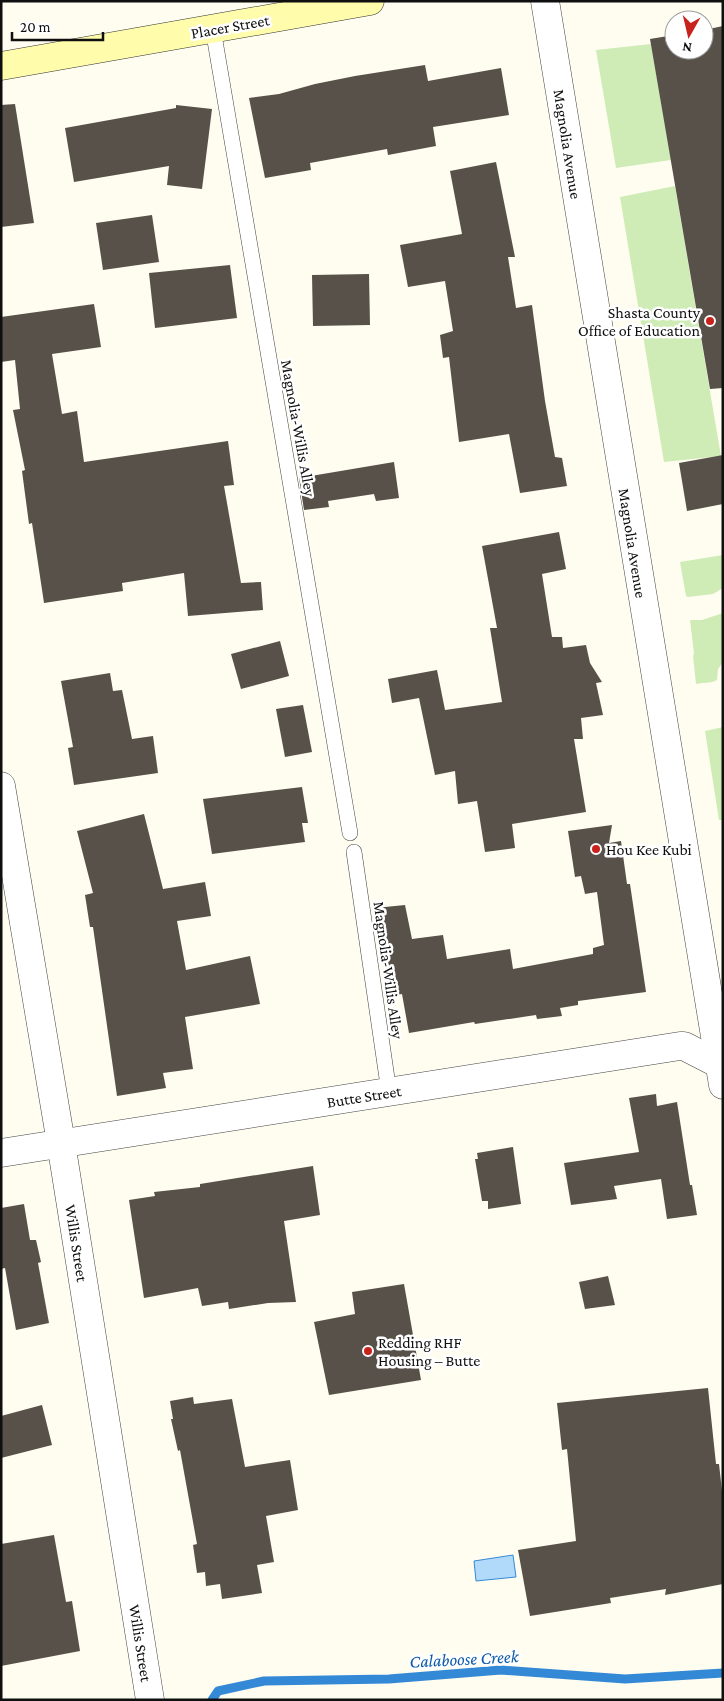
<svg xmlns="http://www.w3.org/2000/svg" width="724" height="1701" font-family="'Crimson Pro',serif">
	<rect width="100%" height="100%" fill="#fffdf0"/>
	<g fill="#cfecb7">
		<polygon points="651,44 671,160 616,168 596,50"/>
		<polygon points="675,186 721,456 664,462 620,197"/>
		<polygon points="723,555 723,588 713,594 688,597 686,596 680,562"/>
		<path d="M723 613V662L718 669 717 680C710 684 704 682 696 684L693 656 694 654 690 620H702Z"/>
		<polygon points="723,727 723,820 719,820 705,731"/>
	</g>
	<polygon fill="#b1d9fa" stroke="#3489d6" points="513,1555 516,1577 476,1581 474,1561"/>
	<g fill="none" stroke-linecap="round" stroke-linejoin="round">
		<polyline stroke="#3489d6" stroke-width="9" points="212,1700 218,1691 264,1681 389,1679 501,1670 625,1679 723,1673"/>
	</g>
	<g fill="#58514a">
		<polygon points="723,26 723,388 710,389 650,39 674,35 674,50 704,50 704,30"/>
		<polygon points="425,65 428,81 501,68 509,115 433,127 436,146 388,155 387,149 310,163 311,170 265,178 249,98 279,94 315,84 355,76"/>
		<polygon points="15,104 34,223 1,227 1,105"/>
		<polygon points="176,105 212,109 202,189 167,185 169,166 74,182 65,128 176,108"/>
		<polygon points="496,162 515,257 508,257 516,308 532,305 545,401 555,457 562,458 567,486 520,493 509,434 459,442 449,357 443,358 440,335 453,331 445,281 408,287 400,245 462,234 450,171"/>
		<polygon points="152,215 159,262 103,270 96,223"/>
		<polygon points="230,265 237,318 155,328 149,273"/>
		<polygon points="369,274 370,325 313,326 312,275"/>
		<polygon points="94,304 101,347 52,354 62,414 77,411 84,462 228,441 234,485 224,486 241,583 261,582 263,610 188,616 184,573 122,583 123,591 44,603 32,523 29,524 22,471 25,470 13,410 20,409 15,360 1,362 1,317"/>
		<polygon points="723,455 723,504 687,511 679,463"/>
		<polygon points="394,462 399,498 376,501 374,494 328,501 329,507 304,510 299,478"/>
		<polygon points="559,532 566,569 542,574 552,637 562,637 563,648 586,645 590,663 602,682 596,683 603,715 581,718 583,739 574,739 586,812 512,824 515,848 485,852 477,801 458,804 455,771 435,775 419,698 392,703 388,679 437,670 445,710 502,702 490,628 497,628 482,546"/>
		<polygon points="280,641 289,676 241,689 231,654"/>
		<polygon points="110,673 113,691 122,690 132,739 153,736 158,773 74,785 68,748 73,747 61,681"/>
		<polygon points="303,705 312,752 285,757 276,709"/>
		<polygon points="302,787 308,823 302,823 305,842 212,854 203,799"/>
		<polygon points="144,814 163,889 205,882 211,916 177,921 186,970 250,956 260,1004 185,1017 193,1069 163,1073 166,1088 117,1096 93,927 90,927 85,895 93,893 77,831"/>
		<polygon points="612,825 609,843 621,841 627,884 630,884 646,992 578,1001 578,1005 560,1008 562,1016 537,1019 536,1015 475,1024 474,1022 409,1033 402,994 391,996 375,908 405,905 412,939 443,935 447,959 510,949 513,969 593,954 593,948 604,945 597,892 585,894 581,876 575,877 568,831"/>
		<polygon points="656,1094 657,1106 677,1102 690,1185 692,1185 697,1215 667,1219 661,1179 614,1186 617,1199 571,1205 564,1163 639,1152 629,1098"/>
		<polygon points="513,1147 521,1204 488,1209 488,1201 482,1201 475,1159 478,1159 477,1153"/>
		<polygon points="313,1166 320,1215 284,1221 296,1302 268,1303 229,1309 228,1302 202,1306 198,1288 144,1298 129,1200 155,1196 154,1192 200,1187 200,1184"/>
		<polygon points="24,1204 30,1240 36,1240 41,1262 38,1263 49,1323 16,1330 5,1268 1,1269 1,1208"/>
		<polygon points="608,1276 615,1305 585,1309 579,1282"/>
		<polygon points="404,1284 421,1380 329,1395 314,1322 355,1314 352,1292"/>
		<polygon points="708,1388 716,1464 719,1464 723,1500 723,1584 665,1595 666,1589 610,1598 611,1603 530,1616 518,1550 576,1541 567,1449 562,1450 557,1403"/>
		<polygon points="193,1397 194,1404 232,1399 245,1467 290,1460 298,1510 266,1516 274,1562 257,1565 262,1593 222,1599 220,1584 206,1586 205,1572 197,1573 193,1545 197,1544 180,1450 178,1451 171,1419 173,1419 170,1401"/>
		<polygon points="42,1405 52,1445 1,1458 1,1416"/>
		<polygon points="54,1535 66,1602 72,1601 80,1651 1,1666 1,1544"/>
	</g>
	<g fill="none" stroke-linecap="round" stroke-linejoin="round">
		<defs>
			<g id="service">
				<polyline points="213,29 350,833"/>
				<polyline points="354,852 389,1092"/>
			</g>
			<g id="minor">
				<polyline points="545,1 723,1085"/>
				<polyline points="1,786 61,1143 150,1700"/>
				<polyline points="1,1153 680,1046 684,1046 723,1066"/>
			</g>
			<polyline id="secondary" points="1,66 370,1"/>
		</defs>
		<use href="#service" stroke="#424242" stroke-width="16"/>
		<use href="#minor" stroke="#424242" stroke-width="29"/>
		<use href="#secondary" stroke="#313131" stroke-width="29"/>
		<use href="#service" stroke="#fff" stroke-width="15"/>
		<use href="#minor" stroke="#fff" stroke-width="28"/>
		<use href="#secondary" stroke="#fffcab" stroke-width="28"/>
	</g>
	<g fill="#c8221d" stroke="#fff" stroke-width="2">
		<circle cx="710" cy="321" r="5"/>
		<circle cx="596" cy="849" r="5"/>
		<circle cx="368" cy="1351" r="5"/>
	</g>
	<g text-anchor="middle" stroke-width="5" stroke-linejoin="round" paint-order="stroke">
		<g font-size="16" fill="#0f0f0f" stroke="#fff">
			<text transform="translate(230 26) rotate(-10)" y="6">Placer Street</text>
			<text transform="translate(568 144) rotate(81)" y="6">Magnolia Avenue</text>
			<text transform="translate(299 428) rotate(80)" y="6">Magnolia-Willis Alley</text>
			<text transform="translate(633 543) rotate(81)" y="6">Magnolia Avenue</text>
			<text transform="translate(389 970) rotate(82)" y="6">Magnolia-Willis Alley</text>
			<text transform="translate(364 1096) rotate(-9)" y="6">Butte Street</text>
			<text transform="translate(77 1243) rotate(81)" y="6">Willis Street</text>
			<text transform="translate(141 1643) rotate(81)" y="6">Willis Street</text>
		</g>
		<g font-size="16" fill="#0f0f0f" stroke="#fff" text-anchor="start">
			<text x="700" y="318" text-anchor="end">Shasta County<tspan x="700" dy="18">Office of Education</tspan></text>
			<text x="606" y="855">Hou Kee Kubi</text>
			<text x="378" y="1348">Redding RHF<tspan x="378" dy="18">Housing – Butte</tspan></text>
		</g>
		<g font-size="18" font-style="italic" fill="#0f5ba9" stroke="#fff">
			<text transform="translate(464 1659) rotate(-3)" y="6">Calaboose Creek</text>
		</g>
	</g>
	<rect width="724" height="1701" fill="none" stroke="#0f0f0f" stroke-width="5"/>
	<g transform="translate(689 35) rotate(188)"><circle r="24" fill="#ffffff" stroke="#9f9f9f"/>
	<path d="M0-4L9 19L0 12L-9 19Z" fill="#c8221d"/>
	<text y="-8" font-size="14" font-weight="bold" text-anchor="middle" fill="#0f0f0f">N</text>
	</g>
	<path d="M12 32v8h91v-8" fill="none" stroke="#0f0f0f" stroke-width="2.5"/>
	<text x="20" y="32" font-size="15" fill="#0f0f0f" stroke="#ffffff" stroke-width="4" paint-order="stroke">20 m</text>
</svg>
